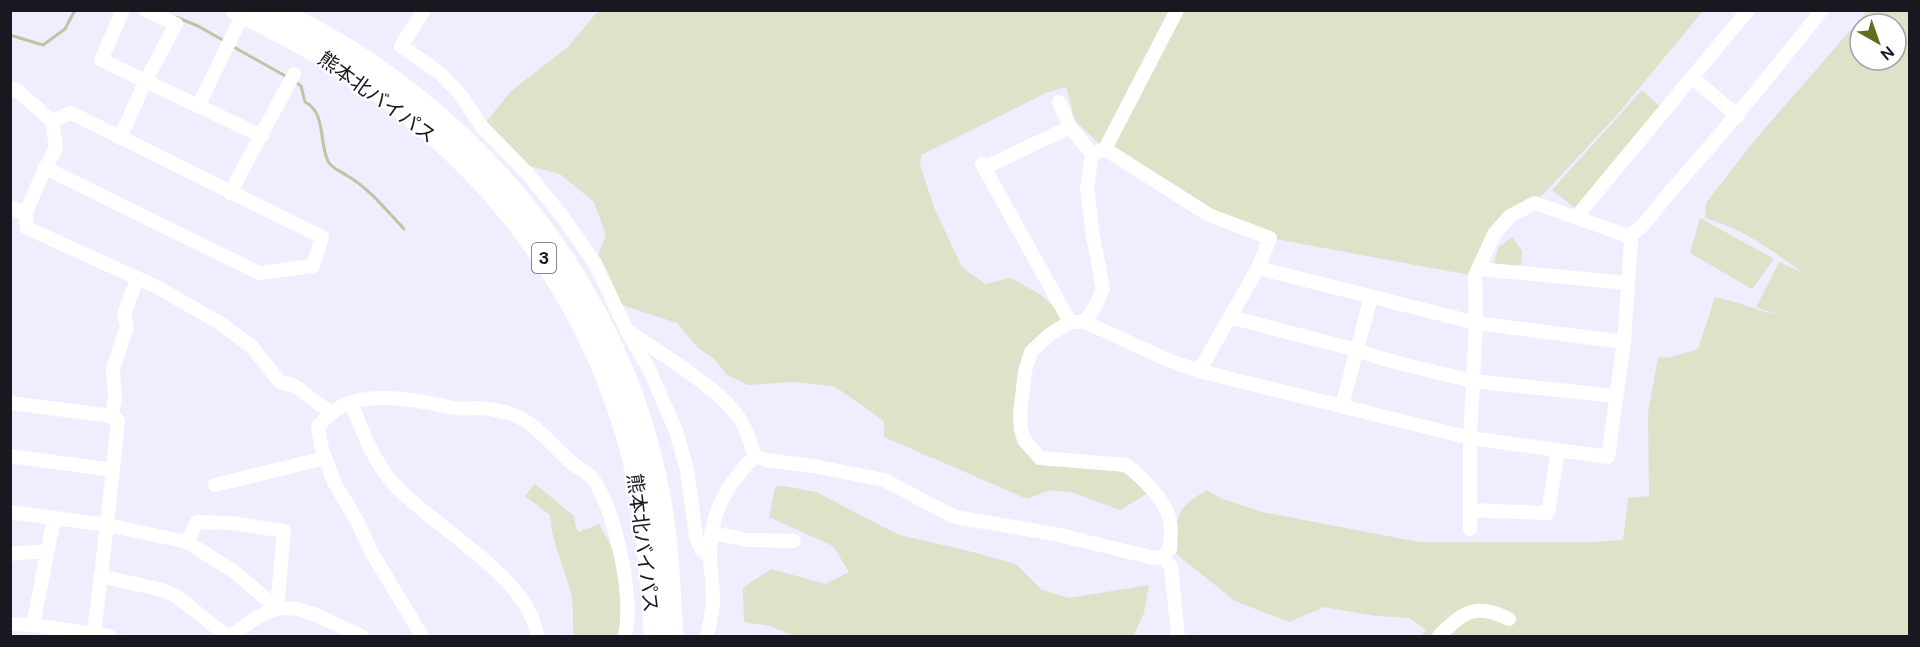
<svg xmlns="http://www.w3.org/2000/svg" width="1920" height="647" font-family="'DM Sans','Noto Sans JP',sans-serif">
	<rect width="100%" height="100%" fill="#efedff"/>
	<g fill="#dce3c9" fill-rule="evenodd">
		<polygon points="598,11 1703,11 1616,116 1535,203 1510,216 1475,276 1270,238 1231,224 1105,149 1075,121 1066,87 1046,93 921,155 920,165 935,210 962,267 985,284 1011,278 1041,295 1070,322 1031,352 1021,429 1040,458 1137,474 1148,493 1120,510 1074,493 1050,490 1027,499 884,437 884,421 834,386 793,382 748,385 727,375 715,360 697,347 677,323 613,302 595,263 606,235 594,202 560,174 515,162 482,127 511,91 568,47"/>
		<path d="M1867 11H1909V636H1421L1426 630 1409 618 1376 616 1324 607 1289 622 1235 601 1170 549C1178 516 1175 508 1207 490L1220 498 1262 512 1419 542H1592L1623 540 1628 498 1649 496 1648 413 1658 357 1668 358 1698 349 1715 297C1736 301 1754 310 1775 314L1756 307 1779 262 1803 273C1771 250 1744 229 1705 218L1706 203 1754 141ZM1860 24H1896V60H1860Z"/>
		<polygon points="1642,90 1660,107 1576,209 1552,190"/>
		<polygon points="1700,218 1774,259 1752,289 1690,253"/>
		<polygon points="1512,237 1522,251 1521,265 1504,266 1494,263 1498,248"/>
		<path d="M535 484 574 516 576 528 579 532 599 524C603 532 609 540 612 549 621 575 625 610 617 636H574C572 622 574 607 571 594 565 567 551 542 550 515L525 496Z"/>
		<polygon points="784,486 816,492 899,535 961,549 1016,564 1042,590 1069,598 1149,585 1144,613 1133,636 794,636 770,626 744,622 743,588 771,569 825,584 849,572 833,546 769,517 775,487"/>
	</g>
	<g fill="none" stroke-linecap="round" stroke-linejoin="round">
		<g stroke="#bdc5a2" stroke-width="3">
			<polyline points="176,17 198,26 226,42"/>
			<polyline points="10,35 43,45 65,29 75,10"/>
			<polyline points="232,46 289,78"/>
			<path d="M294 81 301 86 305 102C326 112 319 143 328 161 331 168 340 171 346 175 369 188 386 210 404 229"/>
		</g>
		<g stroke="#fff" stroke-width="14">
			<polyline points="123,10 101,60 262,136"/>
			<polyline points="424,10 401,46 440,73 460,94 482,127 527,173 562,216 595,263 627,331 649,369 676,431 687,470 696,536 701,549 710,558"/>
			<polyline points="1692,78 1738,116"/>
			<polyline points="10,88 18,91 52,121 56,148 45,168 27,210 26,215 27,228 157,287 223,325 252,347 280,382 295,386 331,413"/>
			<polyline points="1059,102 1070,127 1092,154 1105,149 1177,10"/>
			<polyline points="198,106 245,10"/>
			<polyline points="120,138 145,82 176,24 145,10"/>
			<polyline points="1105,149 1209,215 1270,238 1258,268 1199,371"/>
			<polyline points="982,164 1070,322"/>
			<polyline points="45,168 259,273 313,266 322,237 71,113 52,121"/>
			<polyline points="984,168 1070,127"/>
			<polyline points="230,193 294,74"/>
			<polyline points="10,207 26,215"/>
			<polyline points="1577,216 1748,10"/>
			<polyline points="1258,268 1476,323 1624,342"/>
			<polyline points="1478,269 1628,283"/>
			<polyline points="1230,317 1349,348 1398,363 1473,381 1615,396"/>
			<polyline points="1085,322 1096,305 1103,289 1093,236 1087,188 1092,154"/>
			<path d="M630 332C660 354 720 388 739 418 747 429 750 443 755 456"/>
			<polyline points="10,403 105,415 116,418 118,421 107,525 10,512"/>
			<path d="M351 403C362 430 372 458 391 481 429 525 530 576 537 636"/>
			<polyline points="1342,406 1371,297"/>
			<polyline points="111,417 115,398 113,369 127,327 124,314 137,279"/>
			<polyline points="10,456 113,470"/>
			<path d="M755 456 766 460 813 466 884 480 955 517 1055 534 1154 558 1163 556 1170 549C1170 540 1172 530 1170 521 1167 502 1141 476 1126 465L1040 458 1024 440 1021 429 1020 414 1025 371 1031 352 1049 335 1070 322H1085L1168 360 1199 371 1470 438 1608 457 1624 342 1631 242 1628 236"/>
			<polyline points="215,485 325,458"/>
			<polyline points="1470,510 1548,513 1558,450"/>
			<path d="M1470 529V438L1476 323 1475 276 1494 234 1510 216 1535 203 1628 236C1643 230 1658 206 1669 193 1722 134 1772 73 1822 10"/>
			<polyline points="713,533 747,540 794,541"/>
			<polyline points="187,542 197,522 231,523 284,531 277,608"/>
			<polyline points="10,554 47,551"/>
			<polyline points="1163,556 1171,567 1178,636"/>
			<polyline points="100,576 162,590 176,596 227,636"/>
			<polyline points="10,624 33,625 109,636"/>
			<polyline points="33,625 54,518"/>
			<polyline points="94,633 107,525 187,542 233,571 277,608"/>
			<path d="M231 636C269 608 281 598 327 620 339 626 350 630 361 636"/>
			<path d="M422 636 372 553 357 521 334 482 322 449 318 426C325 419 333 411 342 406 371 391 419 400 449 407 460 410 470 408 481 408 495 409 513 413 524 420 543 431 555 449 572 463 578 468 588 472 593 479 616 512 634 598 625 636"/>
			<path d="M707 636C709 625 713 612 713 600 713 586 711 572 710 559 709 515 725 486 755 456"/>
			<path d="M1439 636C1463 612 1476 602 1509 619"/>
		</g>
		<g stroke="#fff" stroke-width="21">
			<path d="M236 10C300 41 366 78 421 124 531 216 609 342 638 483 648 533 651 585 654 636"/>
			<path d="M275 10C481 107 635 300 665 528 670 564 670 600 673 636"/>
		</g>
	</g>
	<g text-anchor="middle" stroke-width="4.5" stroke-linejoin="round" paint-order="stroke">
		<rect fill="#fff" stroke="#5e5d62" stroke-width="1.5" x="532" y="243" width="24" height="30" rx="4.5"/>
		<g font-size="18" font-weight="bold" fill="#19171f">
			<text x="544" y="264">3</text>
		</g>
		<g font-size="20" fill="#19171f" stroke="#fff">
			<text transform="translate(377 97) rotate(36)" y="7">熊本北バイパス</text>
			<text transform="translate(643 543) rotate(83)" y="7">熊本北バイパス</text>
		</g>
	</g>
	<rect width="1920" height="647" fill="none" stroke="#19171f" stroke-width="24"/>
	<g transform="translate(1878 42) rotate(140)"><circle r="28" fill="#ffffff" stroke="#a3a2a5" stroke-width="1.5"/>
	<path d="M0-4.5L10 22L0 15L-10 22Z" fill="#616f1a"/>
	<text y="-9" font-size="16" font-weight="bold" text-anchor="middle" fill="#19171f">N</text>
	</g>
</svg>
